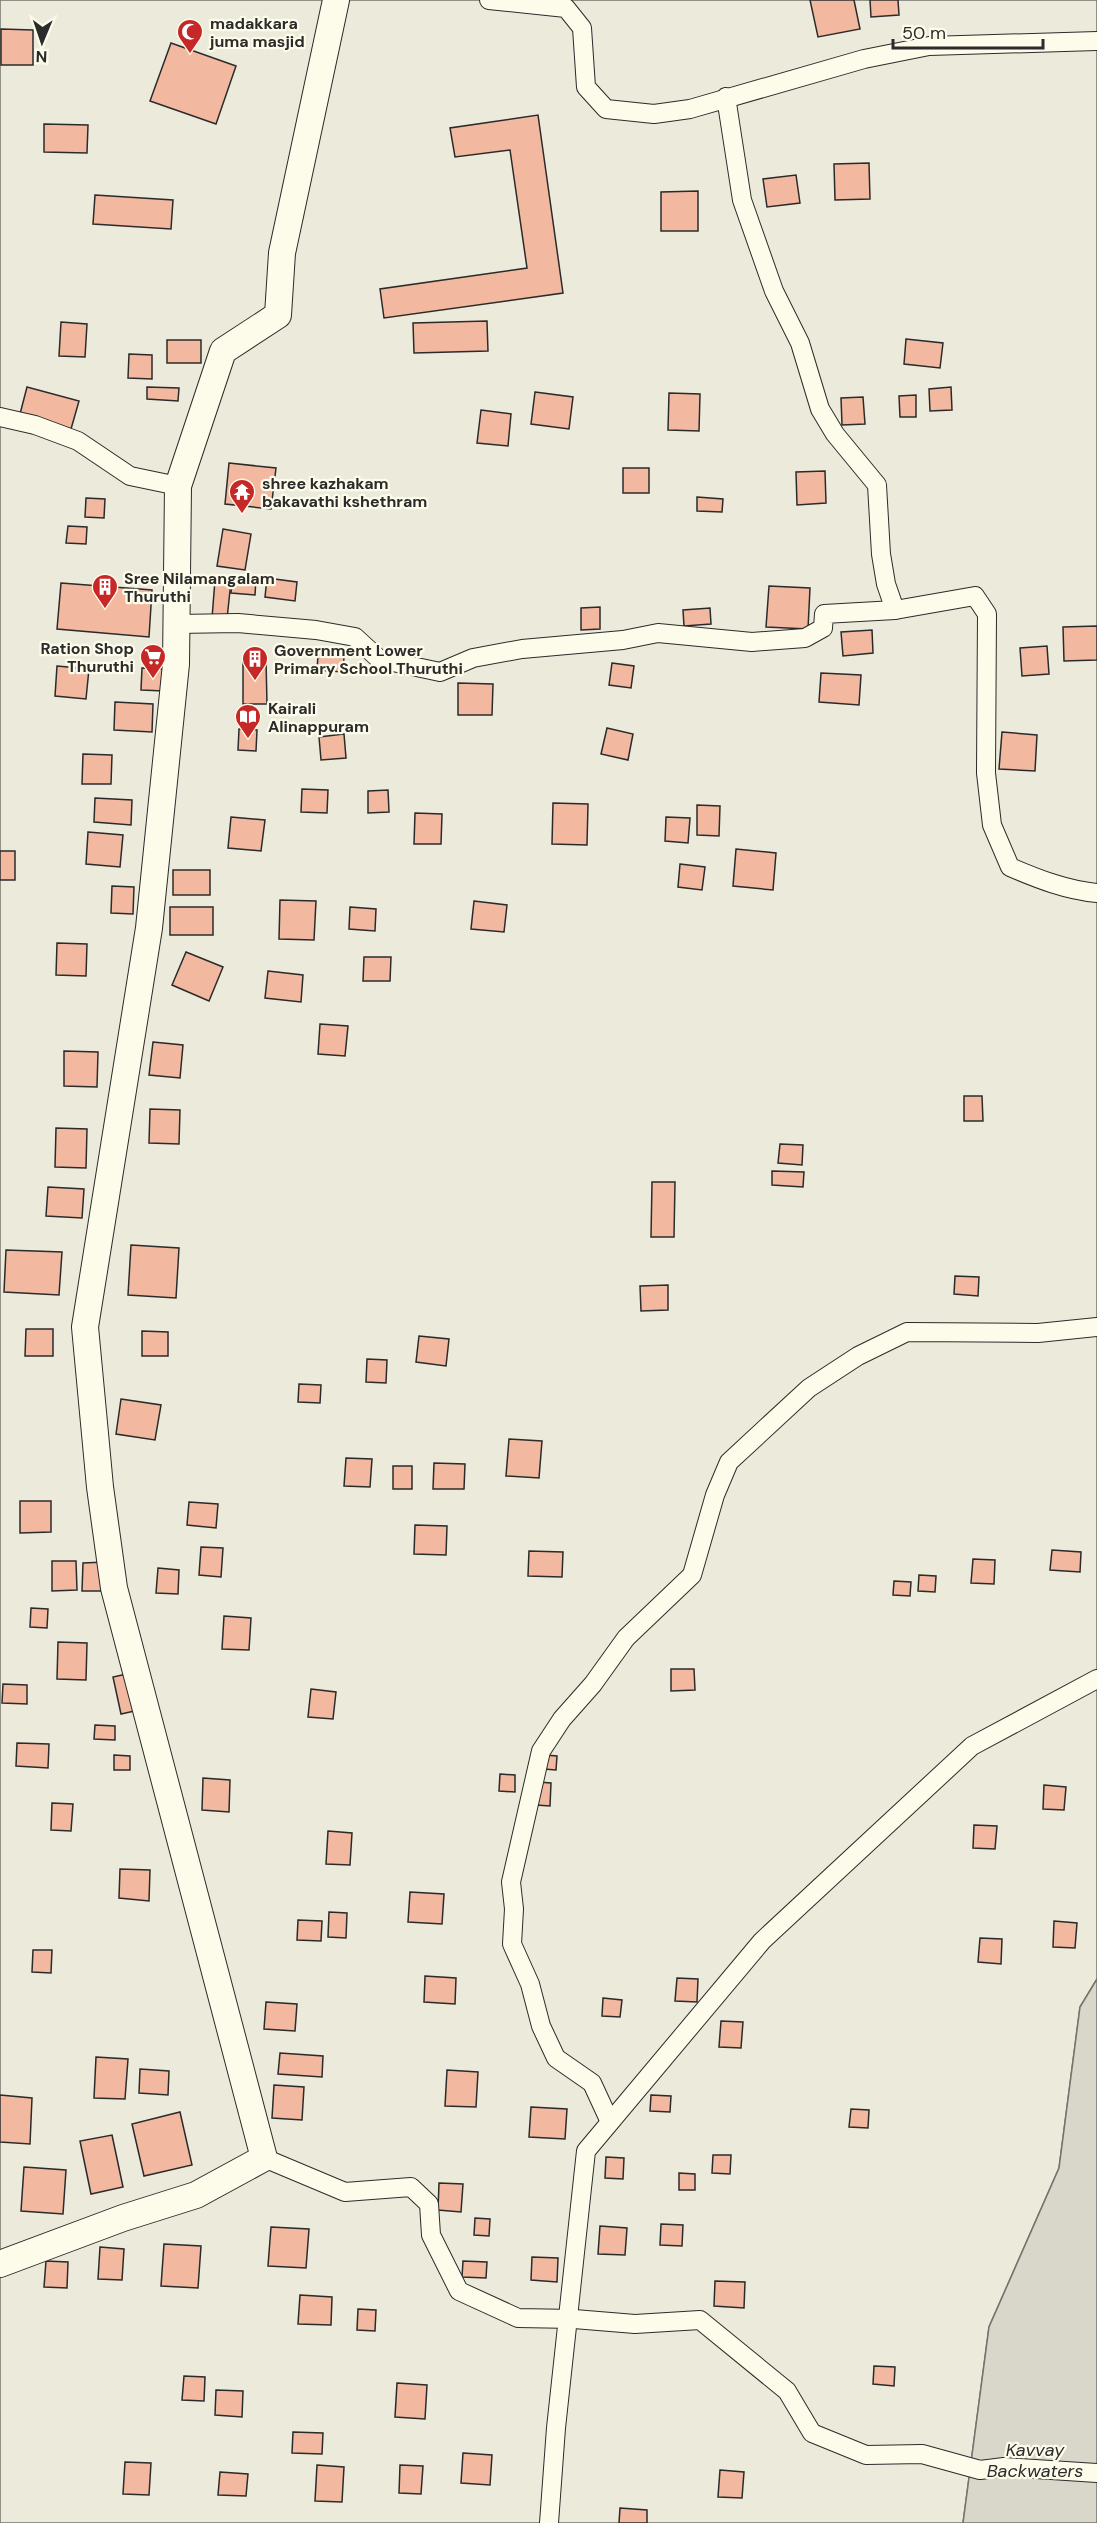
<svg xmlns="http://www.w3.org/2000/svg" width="1097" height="2523" font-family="'DM Sans',sans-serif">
	<rect width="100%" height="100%" fill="#fdfbea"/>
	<polygon fill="#ecebdb" stroke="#74746e" stroke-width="1.5" points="0,0 1097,0 1097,1979 1080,2007 1059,2168 989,2327 963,2523 0,2523"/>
	<polygon fill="#d8d7c9" stroke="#74746e" stroke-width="1.5" points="1097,1979 1097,2523 963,2523 989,2327 1059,2168 1080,2007"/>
	<g fill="#f2b8a0" stroke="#2b2b2b" stroke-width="1.5">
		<polygon points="810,0 854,0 860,29 818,37"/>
		<polygon points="870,0 898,0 899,15 871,17"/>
		<polygon points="1,29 33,30 33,65 1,65"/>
		<polygon points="171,43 236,66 216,124 150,101"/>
		<polygon points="538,115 563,293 384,318 380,289 527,268 510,150 455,157 450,128"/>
		<polygon points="44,124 88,125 87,153 44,152"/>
		<polygon points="869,163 870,199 835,200 834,164"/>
		<polygon points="796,175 800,203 767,207 763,179"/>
		<polygon points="698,191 698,231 661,231 661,192"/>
		<polygon points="95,195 173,200 171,229 93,224"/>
		<polygon points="487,321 488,351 414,353 413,323"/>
		<polygon points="61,322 87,324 85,357 59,356"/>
		<polygon points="906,339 943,343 940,368 904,364"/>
		<rect x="167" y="340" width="34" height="23"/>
		<polygon points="129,354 152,355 152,379 128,378"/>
		<polygon points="27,387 79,401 71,429 20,414"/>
		<polygon points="147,387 179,388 178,401 147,399"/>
		<polygon points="951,387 952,410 930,411 929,389"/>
		<polygon points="535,392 573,397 569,429 531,424"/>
		<polygon points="669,393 700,394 699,431 668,430"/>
		<polygon points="916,395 916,417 900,417 899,396"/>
		<polygon points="863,397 865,424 842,425 841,398"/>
		<polygon points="481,410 511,414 508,446 477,443"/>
		<polygon points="229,463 276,468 271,509 225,504"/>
		<rect x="623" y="468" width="26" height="25"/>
		<polygon points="825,471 826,503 797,505 796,472"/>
		<polygon points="697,497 723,499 722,512 697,511"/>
		<polygon points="86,498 105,499 104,518 85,517"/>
		<polygon points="68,526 87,527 86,544 66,543"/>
		<polygon points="223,529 251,534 245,570 217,566"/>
		<polygon points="233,577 256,579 255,595 231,593"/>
		<polygon points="267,578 297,582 295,601 265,597"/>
		<polygon points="215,580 231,581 227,619 212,618"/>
		<polygon points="61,583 152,590 149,637 57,629"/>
		<polygon points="769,586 810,588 808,629 766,627"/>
		<polygon points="600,607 600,629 581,630 581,608"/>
		<polygon points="710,608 711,624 684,626 683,610"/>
		<polygon points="1097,626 1097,660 1064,661 1063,627"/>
		<polygon points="872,630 873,653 843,656 841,632"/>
		<polygon points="1047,646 1049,674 1022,676 1020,648"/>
		<polygon points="318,655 344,657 343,672 317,670"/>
		<polygon points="266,660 267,704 243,704 243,661"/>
		<polygon points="612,663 634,666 631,688 609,685"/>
		<polygon points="57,666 89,669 86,699 55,696"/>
		<polygon points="142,668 165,669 164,691 141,690"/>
		<polygon points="821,673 861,675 859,705 819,702"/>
		<polygon points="458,683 493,684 492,715 458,715"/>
		<polygon points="115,702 153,704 152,732 114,730"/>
		<polygon points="607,728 633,734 628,760 601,754"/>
		<polygon points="239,729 257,730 256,751 238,750"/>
		<polygon points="1002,732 1037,735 1035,771 999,769"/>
		<polygon points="344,734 346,758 321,760 319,737"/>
		<polygon points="83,754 112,755 111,784 82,784"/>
		<polygon points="302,789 328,790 327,813 301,812"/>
		<polygon points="388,790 389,812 368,813 368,791"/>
		<polygon points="95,798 132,800 131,825 94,822"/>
		<polygon points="553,803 588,804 587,845 552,844"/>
		<polygon points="697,805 720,806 719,836 697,835"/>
		<polygon points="415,813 442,814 441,844 414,844"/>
		<polygon points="231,817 265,820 261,851 228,848"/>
		<polygon points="666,817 690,818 688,843 665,841"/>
		<polygon points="88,832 123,835 120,867 86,864"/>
		<polygon points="736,849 776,853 773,890 733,886"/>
		<rect x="0" y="851" width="15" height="29"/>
		<polygon points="680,864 705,867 702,890 678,887"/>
		<rect x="173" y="870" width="37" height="25"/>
		<polygon points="112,886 134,887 133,914 111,913"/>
		<polygon points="280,900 316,901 314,940 279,939"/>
		<polygon points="474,901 507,905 504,932 471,929"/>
		<rect x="170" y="907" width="43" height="28"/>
		<polygon points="350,907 376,909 375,931 349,929"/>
		<polygon points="57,943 87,944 86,976 56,975"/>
		<polygon points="186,952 223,967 209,1001 172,985"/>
		<polygon points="364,957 391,957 390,981 363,981"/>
		<polygon points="268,971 303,975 301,1002 265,998"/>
		<polygon points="320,1024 348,1026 345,1056 318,1054"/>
		<polygon points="153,1042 183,1045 180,1078 149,1075"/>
		<polygon points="64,1051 98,1052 97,1087 64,1086"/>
		<polygon points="964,1096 982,1096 983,1121 964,1121"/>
		<polygon points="150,1109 180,1110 179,1144 149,1143"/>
		<polygon points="56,1128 87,1129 86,1168 55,1167"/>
		<polygon points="780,1144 803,1145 802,1165 778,1163"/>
		<polygon points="772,1171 804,1172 803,1187 772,1185"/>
		<polygon points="652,1182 675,1182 674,1237 651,1237"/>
		<polygon points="48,1187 84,1189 82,1218 46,1216"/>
		<polygon points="131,1245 179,1248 176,1298 128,1295"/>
		<polygon points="6,1250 62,1252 59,1295 4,1292"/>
		<polygon points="955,1276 979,1277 978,1296 954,1294"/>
		<polygon points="668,1285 668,1310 641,1311 640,1286"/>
		<polygon points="26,1329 53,1329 53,1356 25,1356"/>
		<polygon points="142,1331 168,1332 168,1356 142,1356"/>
		<polygon points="419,1336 449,1339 446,1366 416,1362"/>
		<polygon points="367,1359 387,1360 386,1383 366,1382"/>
		<polygon points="299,1384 321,1385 320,1403 298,1402"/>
		<polygon points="121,1399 161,1405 155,1440 116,1434"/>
		<polygon points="509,1439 542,1441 539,1478 506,1476"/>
		<polygon points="346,1458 372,1459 370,1487 344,1486"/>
		<polygon points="434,1463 465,1464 464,1489 433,1489"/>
		<rect x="393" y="1466" width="19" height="23"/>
		<polygon points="20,1501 51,1501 51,1532 20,1533"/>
		<polygon points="189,1502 218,1504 216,1528 187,1525"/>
		<polygon points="415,1525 447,1526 446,1555 414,1554"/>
		<polygon points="201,1547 223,1548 221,1577 199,1575"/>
		<polygon points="1052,1550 1081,1552 1080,1572 1050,1570"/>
		<polygon points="529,1551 563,1552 562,1577 528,1576"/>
		<polygon points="973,1559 995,1560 994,1584 971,1583"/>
		<polygon points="52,1561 76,1561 77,1590 52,1591"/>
		<polygon points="105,1562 105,1591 82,1591 83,1563"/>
		<polygon points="158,1568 179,1570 178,1594 156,1593"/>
		<polygon points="919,1575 936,1576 935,1592 918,1591"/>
		<polygon points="894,1581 911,1582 910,1596 893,1595"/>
		<polygon points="31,1608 48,1609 47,1628 30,1627"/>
		<polygon points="224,1616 251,1618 249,1650 222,1649"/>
		<polygon points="58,1642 87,1643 86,1680 57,1679"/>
		<polygon points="671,1669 694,1669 695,1690 671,1691"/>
		<polygon points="131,1673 139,1710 121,1714 113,1677"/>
		<polygon points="3,1684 27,1685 27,1704 2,1703"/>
		<polygon points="311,1689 336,1692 333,1719 308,1717"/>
		<polygon points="95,1725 115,1726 115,1740 94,1739"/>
		<polygon points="17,1743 49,1744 48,1768 16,1766"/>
		<polygon points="114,1755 130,1756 130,1770 114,1770"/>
		<polygon points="545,1755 557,1756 556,1770 544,1769"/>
		<polygon points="500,1774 515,1775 515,1792 499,1791"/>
		<polygon points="203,1778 230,1780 229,1812 202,1810"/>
		<polygon points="538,1782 551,1783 550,1806 536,1805"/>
		<polygon points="1044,1785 1066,1787 1064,1810 1043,1809"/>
		<polygon points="52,1803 73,1804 71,1831 51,1830"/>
		<polygon points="974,1825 997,1826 995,1849 973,1848"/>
		<polygon points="328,1831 352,1833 350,1865 326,1864"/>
		<polygon points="120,1869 150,1870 149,1901 119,1898"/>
		<polygon points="410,1892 444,1894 442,1924 408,1922"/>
		<polygon points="329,1912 347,1913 346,1938 328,1937"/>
		<polygon points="298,1920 322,1921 321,1941 297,1940"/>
		<polygon points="1054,1921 1077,1923 1075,1948 1053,1947"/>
		<polygon points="980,1938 1002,1939 1001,1964 978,1962"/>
		<polygon points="33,1950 52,1950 51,1973 32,1972"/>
		<polygon points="425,1976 456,1978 455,2004 424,2002"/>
		<polygon points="677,1978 698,1979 697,2002 675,2001"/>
		<polygon points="603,1998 622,2000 620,2017 602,2016"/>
		<polygon points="266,2002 297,2004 295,2031 264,2029"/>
		<polygon points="721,2021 743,2022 741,2048 719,2047"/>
		<polygon points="280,2053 323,2056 322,2077 278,2074"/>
		<polygon points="96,2057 128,2059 125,2099 94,2098"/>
		<polygon points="140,2069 169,2071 168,2095 139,2093"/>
		<polygon points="447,2070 478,2072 476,2107 445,2106"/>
		<polygon points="274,2085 304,2087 302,2120 272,2118"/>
		<polygon points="0,2095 32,2098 30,2144 0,2142"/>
		<polygon points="651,2095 671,2096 670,2112 650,2111"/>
		<polygon points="531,2107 567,2109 565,2139 529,2137"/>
		<polygon points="851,2109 869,2110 868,2128 849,2127"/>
		<polygon points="180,2112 192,2165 144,2176 132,2124"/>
		<polygon points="112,2135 123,2187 91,2194 80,2141"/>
		<polygon points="713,2155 731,2155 730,2174 712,2173"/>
		<polygon points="606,2157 624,2158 623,2179 605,2178"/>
		<polygon points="24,2167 66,2170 63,2214 21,2211"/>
		<polygon points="679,2173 695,2174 695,2190 679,2190"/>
		<polygon points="439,2183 463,2184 461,2212 438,2210"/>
		<polygon points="475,2218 490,2219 489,2236 474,2235"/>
		<polygon points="661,2224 683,2225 682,2246 660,2245"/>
		<polygon points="600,2226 627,2228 625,2255 598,2254"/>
		<polygon points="271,2227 309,2229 306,2268 268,2266"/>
		<polygon points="164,2244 201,2246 198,2288 161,2286"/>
		<polygon points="100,2247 124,2249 122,2280 98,2279"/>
		<polygon points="532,2257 558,2258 557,2282 531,2280"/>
		<polygon points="46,2261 68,2262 67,2288 44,2287"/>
		<polygon points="463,2261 487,2262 486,2278 462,2277"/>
		<polygon points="715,2281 745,2282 744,2308 714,2306"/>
		<polygon points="300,2295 332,2297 331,2325 298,2324"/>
		<polygon points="358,2309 376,2310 375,2331 357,2330"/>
		<polygon points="874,2366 895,2367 894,2386 873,2384"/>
		<polygon points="184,2376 205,2377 204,2401 182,2400"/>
		<polygon points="397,2383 427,2385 425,2419 395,2417"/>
		<polygon points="216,2390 243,2391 242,2417 215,2415"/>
		<polygon points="293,2432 323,2433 322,2454 292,2453"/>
		<polygon points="463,2453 492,2455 490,2485 461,2483"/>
		<polygon points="125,2462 151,2463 149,2495 123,2494"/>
		<polygon points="317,2465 344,2467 342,2502 315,2501"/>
		<polygon points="400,2465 423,2466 421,2494 399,2493"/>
		<polygon points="720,2470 744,2472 742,2498 718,2497"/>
		<polygon points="220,2472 248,2474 246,2496 218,2495"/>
		<polygon points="620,2508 647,2510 647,2523 619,2523"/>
	</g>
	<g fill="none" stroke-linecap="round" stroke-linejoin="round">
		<defs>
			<g id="minor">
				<polyline points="489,0 566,8 582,28 586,87 606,109 654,114 690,109 864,59 929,46 1097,41"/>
				<path d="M726 97 742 200 774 291 800 343 820 409 835 434 877 485 881 554 886 584 895 610 975 596 987 614 986 773 992 825 1010 867C1038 879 1066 890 1097 893"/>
				<polyline points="0,417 35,425 78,441 130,476 178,486"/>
				<polyline points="177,624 238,623 316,630 355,637 379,659 440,672 473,658 522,649 623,640 658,633 752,642 805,638 823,628 824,614 895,610"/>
				<polyline points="610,2122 592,2083 556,2058 541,2026 530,1984 512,1944 514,1909 511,1882 541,1751 562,1719 593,1684 626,1638 692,1575 715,1495 729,1462 809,1388 858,1356 907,1332 1038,1333 1097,1327"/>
				<polyline points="264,2158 345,2192 411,2187 429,2204 431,2235 459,2291 518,2318 574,2319 635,2324 700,2320 787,2391 812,2433 866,2455 922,2454 980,2470 1004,2467 1097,2473"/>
				<polyline points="549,2523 556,2428 586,2151 762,1941 972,1746 1097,1679"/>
			</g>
			<polyline id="secondary" points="0,2264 123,2218 196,2195 264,2158 114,1588 100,1487 85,1327 149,928 176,664 178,486 223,351 278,315 282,253 336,0"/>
		</defs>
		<use href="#minor" stroke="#2b2b2b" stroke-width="20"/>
		<use href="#secondary" stroke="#2b2b2b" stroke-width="28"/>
		<use href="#minor" stroke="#fdfbea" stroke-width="18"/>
		<use href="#secondary" stroke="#fdfbea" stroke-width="26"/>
	</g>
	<defs>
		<symbol id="mosque-pin" viewBox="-11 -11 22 30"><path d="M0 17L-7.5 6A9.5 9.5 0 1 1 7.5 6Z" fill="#c62828" stroke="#fdfbea"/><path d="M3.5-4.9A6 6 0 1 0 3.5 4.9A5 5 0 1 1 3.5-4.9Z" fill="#fff"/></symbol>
		<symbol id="temple-pin" viewBox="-11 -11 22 30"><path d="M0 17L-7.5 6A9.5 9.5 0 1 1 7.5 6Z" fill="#c62828" stroke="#fdfbea"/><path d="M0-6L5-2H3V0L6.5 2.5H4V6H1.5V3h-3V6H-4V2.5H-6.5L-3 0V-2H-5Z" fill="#fff"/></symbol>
		<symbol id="building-pin" viewBox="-11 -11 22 30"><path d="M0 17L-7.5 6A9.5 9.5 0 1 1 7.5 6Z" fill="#c62828" stroke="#fdfbea"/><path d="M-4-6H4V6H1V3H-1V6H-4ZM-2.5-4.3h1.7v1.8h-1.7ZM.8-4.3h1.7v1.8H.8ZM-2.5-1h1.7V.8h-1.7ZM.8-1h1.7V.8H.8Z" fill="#fff"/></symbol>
		<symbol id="supermarket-pin" viewBox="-11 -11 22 30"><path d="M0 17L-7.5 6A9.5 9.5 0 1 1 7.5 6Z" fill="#c62828" stroke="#fdfbea"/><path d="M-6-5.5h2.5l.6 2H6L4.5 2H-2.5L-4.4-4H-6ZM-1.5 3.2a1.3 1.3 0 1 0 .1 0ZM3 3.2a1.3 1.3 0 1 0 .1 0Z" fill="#fff"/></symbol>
		<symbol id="library-pin" viewBox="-11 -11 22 30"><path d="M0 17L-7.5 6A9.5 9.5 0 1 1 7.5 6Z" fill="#c62828" stroke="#fdfbea"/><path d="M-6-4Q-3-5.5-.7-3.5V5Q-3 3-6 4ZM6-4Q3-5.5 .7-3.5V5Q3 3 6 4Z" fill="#fff"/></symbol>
	</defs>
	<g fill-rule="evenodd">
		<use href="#mosque-pin" x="175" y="17" width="30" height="40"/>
		<use href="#temple-pin" x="227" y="477" width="30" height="40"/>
		<use href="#building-pin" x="90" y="572" width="30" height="40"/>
		<use href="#supermarket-pin" x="138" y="642" width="30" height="40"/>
		<use href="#building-pin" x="240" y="644" width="30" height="40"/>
		<use href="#library-pin" x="233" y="702" width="30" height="40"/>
	</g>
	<g text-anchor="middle" stroke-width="4.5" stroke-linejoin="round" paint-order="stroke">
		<g font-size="16" font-weight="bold" fill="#2b2b2b" stroke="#fdfbea" text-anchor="start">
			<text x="210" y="29">madakkara<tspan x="210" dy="18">juma masjid</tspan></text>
			<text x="262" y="489">shree kazhakam<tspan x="262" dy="18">bakavathi kshethram</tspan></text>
			<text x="124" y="584">Sree Nilamangalam<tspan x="124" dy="18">Thuruthi</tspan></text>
			<text x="134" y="654" text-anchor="end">Ration Shop<tspan x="134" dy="18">Thuruthi</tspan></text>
			<text x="274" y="656">Government Lower<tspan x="274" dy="18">Primary School Thuruthi</tspan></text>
			<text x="268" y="714">Kairali<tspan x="268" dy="18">Alinappuram</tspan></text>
		</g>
		<g font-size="18" font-style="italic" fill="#2b2b2b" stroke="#fdfbea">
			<text x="1035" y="2456">Kavvay<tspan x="1035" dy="21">Backwaters</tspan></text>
		</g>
	</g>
	<g transform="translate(42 42) rotate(182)" stroke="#fdfbea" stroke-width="4.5" paint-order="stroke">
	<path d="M0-4.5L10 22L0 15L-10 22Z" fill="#2b2b2b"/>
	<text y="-9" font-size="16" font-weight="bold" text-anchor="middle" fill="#2b2b2b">N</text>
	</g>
	<path d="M893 39v9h150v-9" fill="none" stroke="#2b2b2b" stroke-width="3"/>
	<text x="902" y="39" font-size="18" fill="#2b2b2b" stroke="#fdfbea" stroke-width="4.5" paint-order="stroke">50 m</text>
</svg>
